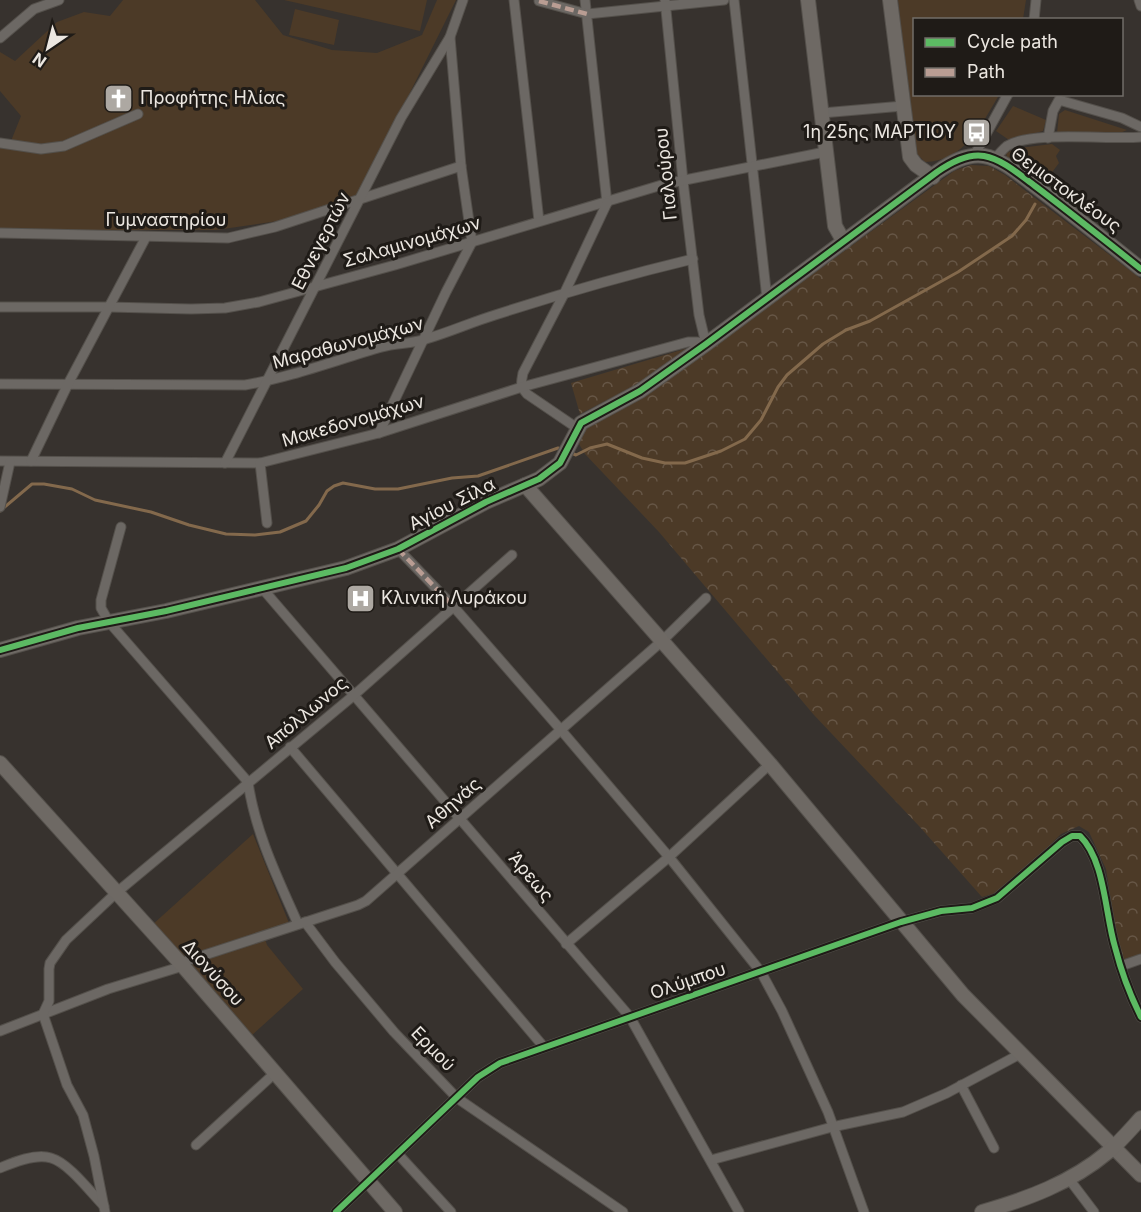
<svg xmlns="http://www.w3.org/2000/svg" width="1141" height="1212" font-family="Inter,sans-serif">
	<defs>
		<pattern id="forest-crowns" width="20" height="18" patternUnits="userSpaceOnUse" patternTransform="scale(1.5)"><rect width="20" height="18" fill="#4c3a27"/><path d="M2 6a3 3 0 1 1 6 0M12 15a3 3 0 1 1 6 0" fill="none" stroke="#665646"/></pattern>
	</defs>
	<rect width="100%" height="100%" fill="#37322e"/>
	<g fill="#4c3a27">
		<polygon points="123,0 255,0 283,35 332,50 377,53 422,35 437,0 456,0 358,197 278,221 216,230 0,230 0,140 11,141 21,116 0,91 0,52 15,61 57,22 84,12 110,16"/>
		<polygon points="284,0 427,0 420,31"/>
		<path d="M898 0H1026L1023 19 914 20V94L999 95C981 125 965 161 925 162L914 151Z"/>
		<polygon points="295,9 339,20 334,45 289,35"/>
		<polygon points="1013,106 1046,120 1043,131 1009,140 996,131"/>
		<polygon points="1065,110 1127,130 1120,133 1057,133 1059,114"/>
		<polygon points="1052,144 1060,150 1056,156 1059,163 1044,183 1007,158 1006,153 1019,148"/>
		<polygon points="253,834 289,923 263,933 267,945 303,989 251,1036 152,925"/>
	</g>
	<g fill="url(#forest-crowns)">
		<polygon points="971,165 989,166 1005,175 1141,279 1141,956 1124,963 1115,925 1106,869 1089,832 1079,826 1061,834 1024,871 996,893 982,897 919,826 814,715 659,532 585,454 579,444 583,429 654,390 954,171"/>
		<polygon points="688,348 638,384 580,414 571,383"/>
	</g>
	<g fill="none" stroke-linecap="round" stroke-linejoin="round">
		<g stroke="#83694c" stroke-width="3">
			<polyline points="569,452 576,455 590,448 607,444 642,458 665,463 685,463 721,451 745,439 761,420 778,387 787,375 823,344 846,330 870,321 958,272 1012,236 1026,220 1035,204"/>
			<polyline points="0,511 32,484 44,484 72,489 95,500 151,512 189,525 226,534 255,535 280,532 306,521 319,505 327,491 334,486 343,483 375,489 398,489 452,478 478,476 558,448 563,450"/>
		</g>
		<defs>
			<g id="street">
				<polyline points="463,0 450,37 461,166 472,242"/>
				<polyline points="514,0 539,221"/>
				<polyline points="585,0 607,203"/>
				<polyline points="665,0 683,181 699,315 706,344"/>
				<polyline points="734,0 767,299"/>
				<polyline points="1139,0 1141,6"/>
				<polyline points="539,1 587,14 724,0"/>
				<polyline points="1034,20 1036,0"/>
				<polyline points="0,38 34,9 59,0"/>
				<polyline points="822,113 903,106"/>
				<polyline points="1048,138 1053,111 1059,100 1122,118 1141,127"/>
				<polyline points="0,143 41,149 64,146 138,114"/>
				<polyline points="974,156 1008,94"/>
				<path d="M994 160C998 155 1002 150 1007 146 1033 130 1108 140 1141 137"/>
				<polyline points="0,233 228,238 275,227 461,166"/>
				<polyline points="0,307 108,307 191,309 225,308 259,302 395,265 665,184 825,152"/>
				<path d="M0 384 245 385C292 377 336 360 382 347 396 343 412 344 426 339 450 332 472 322 495 315 560 294 626 275 693 259"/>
				<path d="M577 428 527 394C520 386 521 383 523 373L564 294 607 203"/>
				<polyline points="379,433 446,292 472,242"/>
				<polyline points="0,461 260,463 379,433 522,387 688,342 697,342 706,344"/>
				<polyline points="31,461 68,384 146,237"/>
				<polyline points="225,463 401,118 450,37"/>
				<polyline points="260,463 267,523"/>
				<polyline points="0,507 10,462"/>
				<path d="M121 527 101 600V608L109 622 248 782C255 832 278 879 298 924"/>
				<polyline points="398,549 453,606 561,730 669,857 761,972 782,1011 828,1112 864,1212"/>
				<polyline points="262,588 630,1017 739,1212"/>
				<polyline points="290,747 543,1046"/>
				<polyline points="305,922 335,962 394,1032 457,1098 623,1212"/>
				<polyline points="566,944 669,857 770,764"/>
				<polyline points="180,963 358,905 366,901 662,641 706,598"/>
				<polyline points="1121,966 1141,959"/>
				<polyline points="0,1031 108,989 183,966"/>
				<polyline points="961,1085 994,1148"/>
				<polyline points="196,1145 276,1072"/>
				<polyline points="398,1154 451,1212"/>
				<polyline points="711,1160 832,1127 903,1112 947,1093 1022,1053"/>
				<path d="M0 1168C14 1162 36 1153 51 1158 69 1163 91 1193 104 1206"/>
				<polyline points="1069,1179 1094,1212"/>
				<polyline points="105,1212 94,1156 83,1115 67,1085 43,1014 49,1001 49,969 50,963 66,940 116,893 353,696 512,555"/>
				<path d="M336 1212 478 1077 500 1063 901 922 941 911 972 908 997 898 1062 842 1072 836H1080C1105 860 1105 914 1115 947 1121 971 1130 995 1141 1017"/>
			</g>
			<g id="secondary">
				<polyline points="808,0 835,226 844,242"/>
				<polyline points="890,0 910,157 916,165 933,177"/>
				<polyline points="525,485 770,764 963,995 1141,1175"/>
				<path d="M0 650 78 628 166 611 346 568 398 549 486 502 539 479 560 463 581 423 640 391 706 344 937 172C950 163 967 153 984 156 1002 159 1020 175 1035 186 1071 213 1106 241 1141 269"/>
				<polyline points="0,763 183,966 395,1212"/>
				<path d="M982 1212C1027 1199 1071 1183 1108 1152 1120 1142 1130 1130 1141 1118"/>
			</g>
		</defs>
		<use href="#street" stroke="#54504b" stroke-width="11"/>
		<use href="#secondary" stroke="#54504b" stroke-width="16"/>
		<use href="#street" stroke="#6c6864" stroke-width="9"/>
		<use href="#secondary" stroke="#6e6964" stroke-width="14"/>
		<g stroke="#b99d93" stroke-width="4.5" stroke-dasharray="9 4.5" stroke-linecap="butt">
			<polyline points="539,1 587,14"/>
			<polyline points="398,549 453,606"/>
		</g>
		<defs>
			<g id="cycleway">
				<path d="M0 650 78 628 166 611 346 568 398 549 486 502 539 479 560 463 581 423 640 391 706 344 937 172C950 163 967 153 984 156 1002 159 1020 175 1035 186 1071 213 1106 241 1141 269"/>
				<path d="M336 1212 478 1077 500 1063 901 922 941 911 972 908 997 898 1062 842 1072 836H1080C1105 860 1105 914 1115 947 1121 971 1130 995 1141 1017"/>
			</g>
		</defs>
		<use href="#cycleway" stroke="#1f1b17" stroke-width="10"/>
		<use href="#cycleway" stroke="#5cba63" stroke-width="6"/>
	</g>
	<defs>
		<symbol id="church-square" viewBox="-11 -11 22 22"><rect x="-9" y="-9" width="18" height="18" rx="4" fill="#ada8a2" stroke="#1f1b17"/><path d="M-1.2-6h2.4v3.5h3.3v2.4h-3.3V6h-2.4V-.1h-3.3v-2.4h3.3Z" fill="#fff"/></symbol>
		<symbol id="bus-square" viewBox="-11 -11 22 22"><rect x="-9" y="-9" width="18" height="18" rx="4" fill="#ada8a2" stroke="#1f1b17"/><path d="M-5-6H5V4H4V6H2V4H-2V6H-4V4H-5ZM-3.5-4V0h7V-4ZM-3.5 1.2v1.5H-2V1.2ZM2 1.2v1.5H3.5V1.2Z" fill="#fff"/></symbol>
		<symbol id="hospital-square" viewBox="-11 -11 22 22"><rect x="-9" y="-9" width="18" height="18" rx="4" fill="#ada8a2" stroke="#1f1b17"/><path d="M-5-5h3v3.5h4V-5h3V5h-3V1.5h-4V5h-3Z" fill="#fff"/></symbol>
	</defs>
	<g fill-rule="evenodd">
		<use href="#church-square" x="102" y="82" width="33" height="33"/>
		<use href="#bus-square" x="960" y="116" width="33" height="33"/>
		<use href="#hospital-square" x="344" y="582" width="33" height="33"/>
	</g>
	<g text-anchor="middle" stroke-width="6" stroke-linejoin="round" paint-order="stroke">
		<g font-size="18" fill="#ece7e1" stroke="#1f1b17" text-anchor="start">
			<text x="140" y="104">Προφήτης Ηλίας</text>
			<text x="956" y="138" text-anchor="end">1η 25ης ΜΑΡΤΙΟΥ</text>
			<text x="381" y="604">Κλινική Λυράκου</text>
		</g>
		<g font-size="18" fill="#ece7e1" stroke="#1f1b17">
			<text transform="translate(666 174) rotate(-96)" y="6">Γιαλούρου</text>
			<text transform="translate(1066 190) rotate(36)" y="6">Θεμιστοκλέους</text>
			<text x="166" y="226">Γυμναστηρίου</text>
			<text transform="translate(321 241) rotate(-63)" y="6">Εθνεγερτών</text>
			<text transform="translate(412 242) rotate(-16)" y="6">Σαλαμινομάχων</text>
			<text transform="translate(348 343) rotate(-15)" y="6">Μαραθωνομάχων</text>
			<text transform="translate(353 421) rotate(-16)" y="6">Μακεδονομάχων</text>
			<text transform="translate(452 504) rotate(-27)" y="6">Αγίου Σίλα</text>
			<text transform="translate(306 713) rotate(-40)" y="6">Απόλλωνος</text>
			<text transform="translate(453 803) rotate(-41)" y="6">Αθηνάς</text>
			<text transform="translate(531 877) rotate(50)" y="6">Άρεως</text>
			<text transform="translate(213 973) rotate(48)" y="6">Διονύσου</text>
			<text transform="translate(688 981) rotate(-19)" y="6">Ολύμπου</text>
			<text transform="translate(433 1049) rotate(46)" y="6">Ερμού</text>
		</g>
	</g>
	<rect x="913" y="18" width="210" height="78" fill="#1f1b17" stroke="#716d68" stroke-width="1.5"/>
	<rect x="925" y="38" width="30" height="9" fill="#5cba63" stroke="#716d68" stroke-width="1.5"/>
	<text x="967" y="48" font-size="18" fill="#ece7e1">Cycle path</text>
	<rect x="925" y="68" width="30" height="9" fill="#b99d93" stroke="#716d68" stroke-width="1.5"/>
	<text x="967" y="78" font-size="18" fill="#ece7e1">Path</text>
	<g transform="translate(48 48) rotate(215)" stroke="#1f1b17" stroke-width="4.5" paint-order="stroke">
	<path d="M0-4.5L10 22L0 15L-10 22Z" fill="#ece7e1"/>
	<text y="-9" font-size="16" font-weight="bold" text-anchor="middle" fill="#ece7e1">N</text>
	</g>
</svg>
